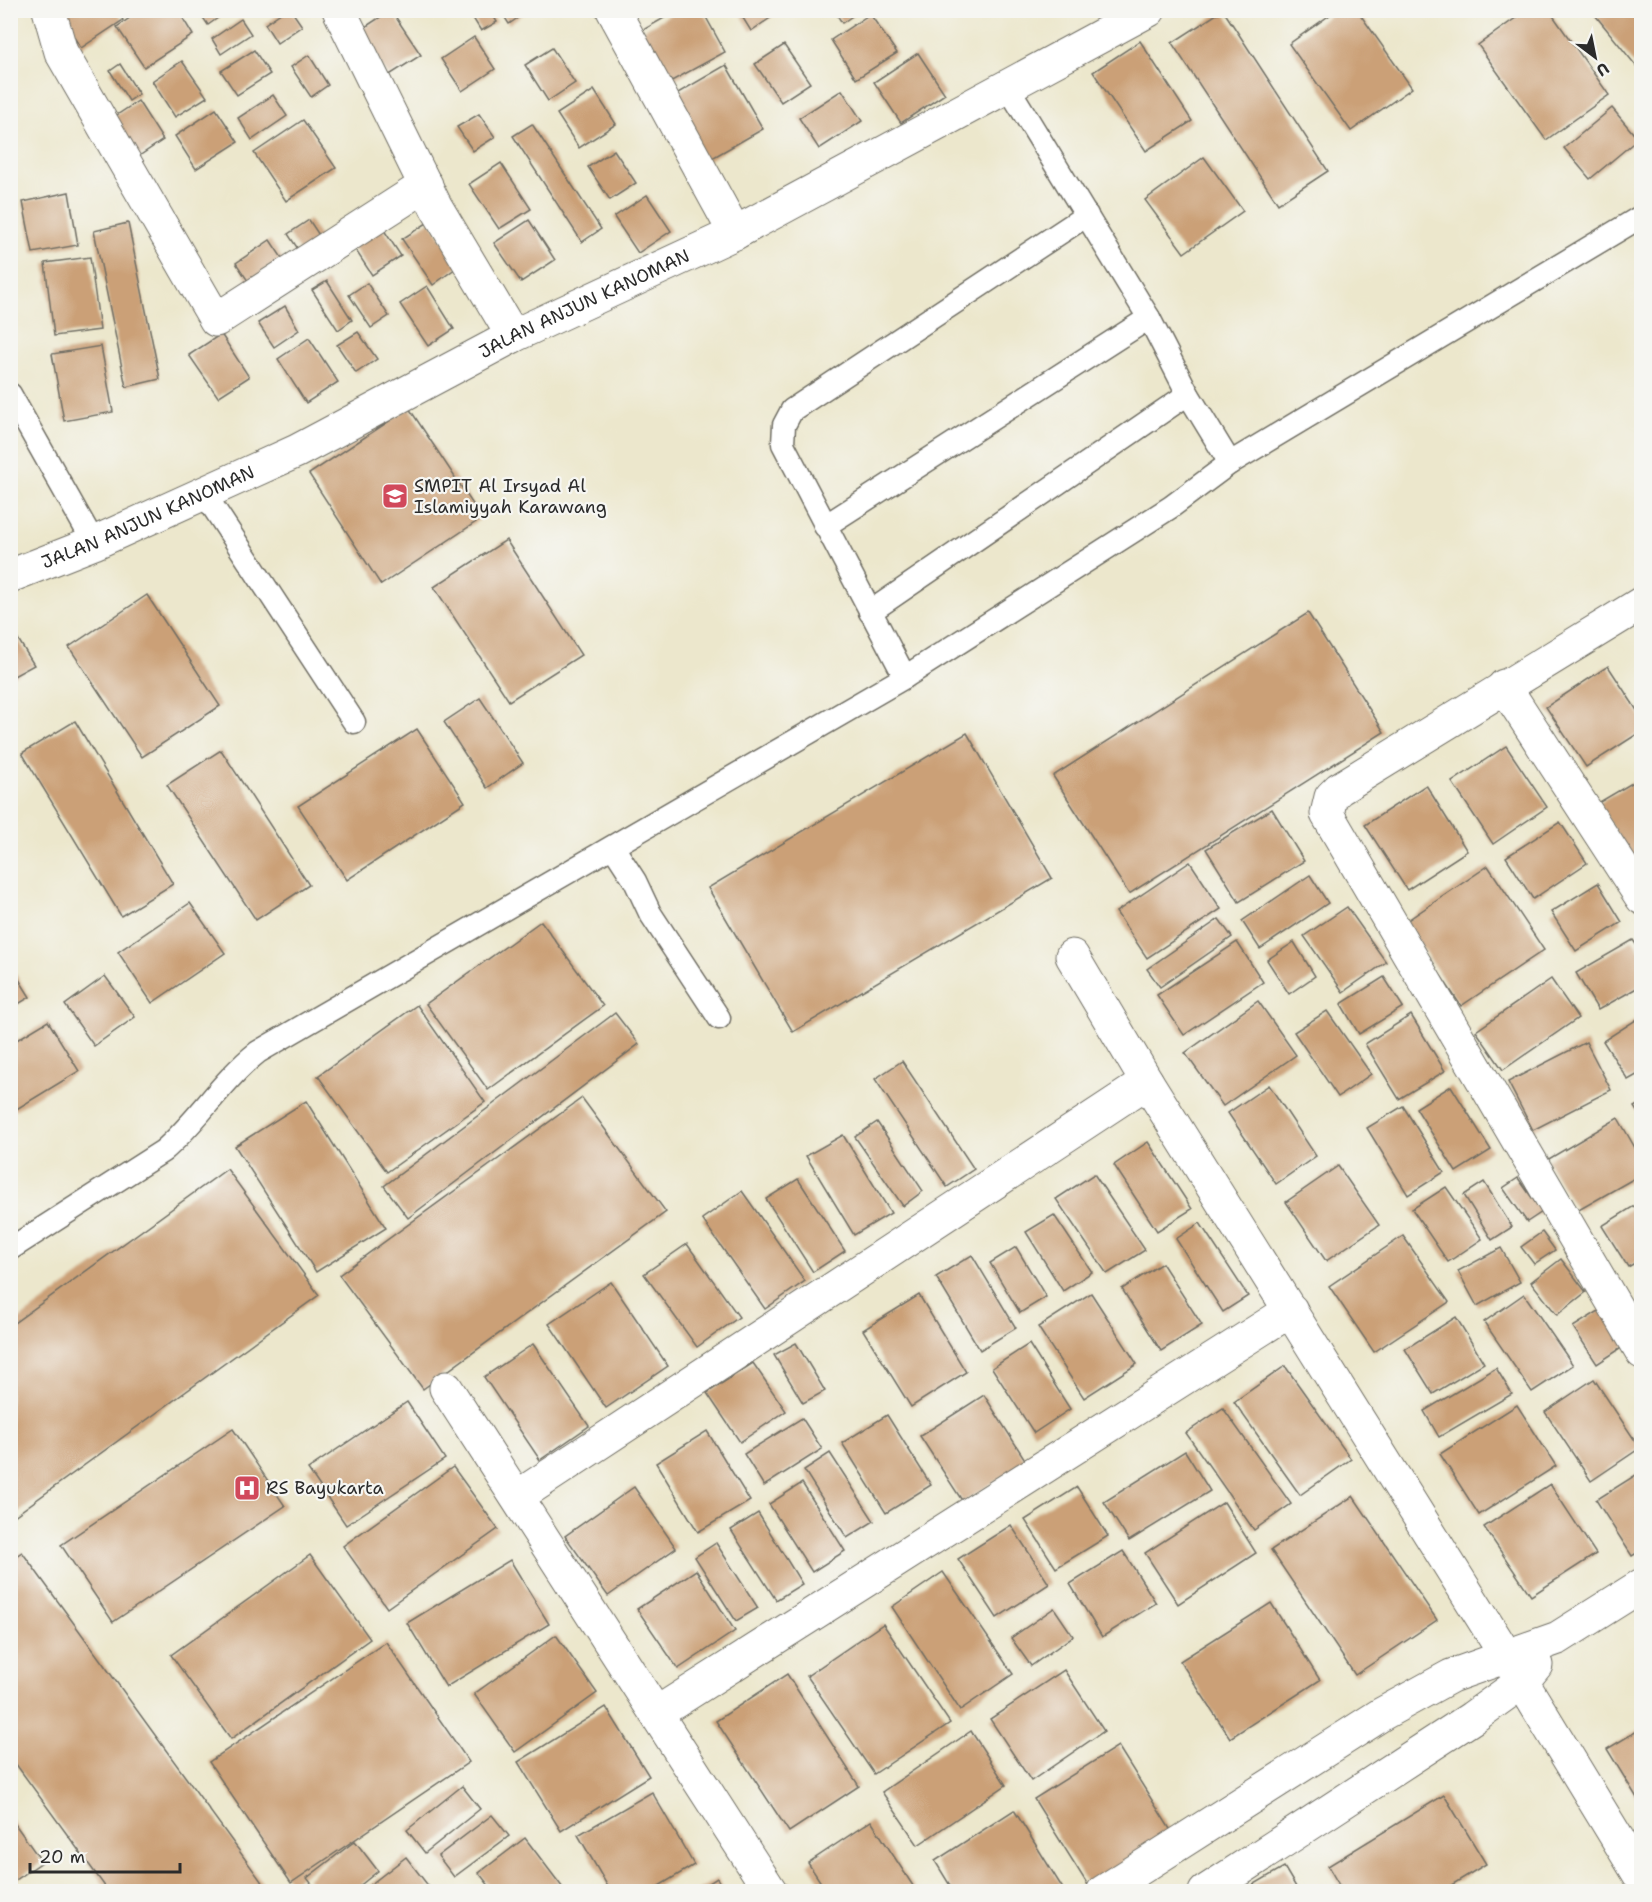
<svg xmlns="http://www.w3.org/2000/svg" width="1652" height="1902" font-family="'Shantell Sans',sans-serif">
	<rect width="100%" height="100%" fill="#f6f6f2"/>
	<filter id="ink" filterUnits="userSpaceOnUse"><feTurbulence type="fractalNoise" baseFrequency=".0167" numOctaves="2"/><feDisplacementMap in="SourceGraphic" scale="12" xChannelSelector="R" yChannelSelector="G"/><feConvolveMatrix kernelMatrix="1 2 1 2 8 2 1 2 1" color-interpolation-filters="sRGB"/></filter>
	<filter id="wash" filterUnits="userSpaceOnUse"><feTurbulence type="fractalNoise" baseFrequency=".008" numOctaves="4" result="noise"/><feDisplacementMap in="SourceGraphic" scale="24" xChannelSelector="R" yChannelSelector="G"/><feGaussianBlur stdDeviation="1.35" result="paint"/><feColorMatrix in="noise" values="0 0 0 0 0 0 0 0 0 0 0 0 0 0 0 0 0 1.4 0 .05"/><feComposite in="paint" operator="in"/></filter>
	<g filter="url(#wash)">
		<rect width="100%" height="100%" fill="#ece7cc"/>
		<g id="blocks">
			<g fill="#cba077">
				<polygon points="56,10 116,10 123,20 81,48"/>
				<polygon points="141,10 178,10 193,35 144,67 117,27"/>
				<polygon points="198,10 229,10 208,25"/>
				<polygon points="285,10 291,10 302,26 277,43 265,24"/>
				<polygon points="391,10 421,55 388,76 359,31"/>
				<polygon points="468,10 490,10 497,22 481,31"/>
				<polygon points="500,10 529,10 509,24"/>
				<polygon points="678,10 702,10 725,52 657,89 629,38"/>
				<polygon points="738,10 782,10 751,31"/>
				<polygon points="834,10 861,10 842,23"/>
				<polygon points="1223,10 1328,171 1278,204 1172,43"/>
				<polygon points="1337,10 1357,10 1412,88 1351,131 1289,44"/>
				<polygon points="1527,10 1549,10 1609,95 1546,140 1478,45"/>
				<polygon points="1591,10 1642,10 1642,63 1637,67"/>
				<polygon points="870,14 897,53 856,79 831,40"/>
				<polygon points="241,19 251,34 221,54 212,39"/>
				<polygon points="474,37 495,69 462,91 441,59"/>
				<polygon points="1140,41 1192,121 1146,151 1093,72"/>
				<polygon points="784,45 810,83 781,102 755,64"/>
				<polygon points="552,48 575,83 548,101 525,65"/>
				<polygon points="254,50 270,74 237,95 221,71"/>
				<polygon points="918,53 945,94 901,123 874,82"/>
				<polygon points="309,55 328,85 311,97 291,67"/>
				<polygon points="182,61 207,97 175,117 152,81"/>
				<polygon points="120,64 139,94 129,101 110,71"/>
				<polygon points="726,65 763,129 700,165 664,101"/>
				<polygon points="594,90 616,124 579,148 557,114"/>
				<polygon points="842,90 862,121 819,149 799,118"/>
				<polygon points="273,95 287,116 252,140 238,118"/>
				<polygon points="138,101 163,140 130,162 105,123"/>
				<polygon points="1612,108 1638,139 1590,179 1564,148"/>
				<polygon points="216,109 238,142 196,169 175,136"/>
				<polygon points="479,114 495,137 473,151 457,127"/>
				<polygon points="303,120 336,168 286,201 254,153"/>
				<polygon points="532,124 601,229 582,242 513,136"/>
				<polygon points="614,150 636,183 610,200 588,167"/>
				<polygon points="1204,157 1243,211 1184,253 1145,200"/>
				<polygon points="501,163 531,209 499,229 469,184"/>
				<polygon points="69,192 78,245 33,253 23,202"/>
				<polygon points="647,195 671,231 638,253 614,217"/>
				<polygon points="376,218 401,256 372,275 347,237"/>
				<polygon points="309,220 325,244 304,258 288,234"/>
				<polygon points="529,220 555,260 521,282 494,243"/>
				<polygon points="430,221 460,265 433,285 402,239"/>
				<polygon points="128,223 160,379 126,387 94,231"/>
				<polygon points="270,240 288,267 254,290 236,263"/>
				<polygon points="90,257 100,330 54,336 45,263"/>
				<polygon points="327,281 352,320 338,330 312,290"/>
				<polygon points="367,283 389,316 371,328 349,295"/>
				<polygon points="427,286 454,329 428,346 400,304"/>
				<polygon points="285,306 299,330 274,347 258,323"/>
				<polygon points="358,332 377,359 356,373 337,345"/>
				<polygon points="221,334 249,377 218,397 189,355"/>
				<polygon points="309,338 338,382 306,403 278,359"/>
				<polygon points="101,346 113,412 64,421 52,354"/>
				<polygon points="409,408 482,518 381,585 309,474"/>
				<polygon points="506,540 581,655 509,701 434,587"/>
				<polygon points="147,595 220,706 142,757 69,647"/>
				<polygon points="1308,613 1384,732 1129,894 1053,776"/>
				<polygon points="10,626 34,665 12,677 10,674"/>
				<polygon points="1608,666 1642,718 1642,731 1586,767 1546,707"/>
				<polygon points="480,698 523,763 487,788 444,722"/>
				<polygon points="75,721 173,884 121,916 22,753"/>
				<polygon points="417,729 465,802 347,880 298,806"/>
				<polygon points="967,733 1052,878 793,1032 708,888"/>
				<polygon points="1506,746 1547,807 1493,844 1452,782"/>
				<polygon points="221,750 309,885 256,920 167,785"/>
				<polygon points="1642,777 1642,857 1633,862 1598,803"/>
				<polygon points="1426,785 1467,851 1407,890 1365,825"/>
				<polygon points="1272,809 1304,861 1239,902 1206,849"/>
				<polygon points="1560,822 1587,863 1533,899 1506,857"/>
				<polygon points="1190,862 1221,909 1147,958 1116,912"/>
				<polygon points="1488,866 1544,950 1461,1006 1405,922"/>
				<polygon points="1310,875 1328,903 1260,949 1242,921"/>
				<polygon points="1598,883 1622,922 1576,951 1551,912"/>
				<polygon points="190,903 225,953 152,1003 118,952"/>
				<polygon points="1347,907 1386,962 1343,992 1304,936"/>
				<polygon points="1219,919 1232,937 1160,987 1147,969"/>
				<polygon points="541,921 603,1006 488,1090 426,1004"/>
				<polygon points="1633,940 1642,953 1642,985 1598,1010 1576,973"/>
				<polygon points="1237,942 1263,982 1184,1035 1157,995"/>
				<polygon points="1294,942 1315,976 1289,994 1267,960"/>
				<polygon points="10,965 30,997 10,1009"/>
				<polygon points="105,976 135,1017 94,1046 65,1005"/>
				<polygon points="1384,977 1403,1007 1359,1034 1341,1004"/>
				<polygon points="1551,979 1578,1018 1503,1070 1476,1031"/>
				<polygon points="1258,1001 1296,1055 1223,1106 1185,1053"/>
				<polygon points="417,1005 485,1102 387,1172 318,1076"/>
				<polygon points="1327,1011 1371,1074 1338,1097 1294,1032"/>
				<polygon points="615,1013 639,1044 408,1218 384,1186"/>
				<polygon points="1411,1015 1445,1071 1399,1099 1365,1044"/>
				<polygon points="1642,1016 1642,1072 1628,1080 1603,1041"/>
				<polygon points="48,1021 79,1071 15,1110 10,1102 10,1044"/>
				<polygon points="1586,1042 1611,1090 1533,1130 1508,1082"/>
				<polygon points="902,1061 974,1169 947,1187 875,1079"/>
				<polygon points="1269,1085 1316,1156 1276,1184 1228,1113"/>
				<polygon points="1451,1086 1491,1150 1456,1172 1416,1108"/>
				<polygon points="582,1098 666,1212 423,1389 339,1275"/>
				<polygon points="306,1101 386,1228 316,1272 235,1146"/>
				<polygon points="1642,1102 1642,1119 1634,1107"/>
				<polygon points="1403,1106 1444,1172 1408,1195 1367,1128"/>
				<polygon points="1618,1118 1642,1160 1642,1174 1577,1211 1547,1160"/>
				<polygon points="877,1122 923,1191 903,1206 855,1137"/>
				<polygon points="843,1135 891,1213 854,1235 806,1156"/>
				<polygon points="1148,1142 1192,1209 1157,1231 1114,1165"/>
				<polygon points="1338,1166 1379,1225 1326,1261 1286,1202"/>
				<polygon points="227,1169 319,1295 10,1519 10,1326"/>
				<polygon points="1094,1174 1145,1250 1107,1274 1056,1199"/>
				<polygon points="1518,1178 1542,1212 1527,1222 1503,1188"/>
				<polygon points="798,1179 845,1251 813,1272 766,1199"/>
				<polygon points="1484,1182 1512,1227 1492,1240 1464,1195"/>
				<polygon points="1446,1187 1482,1239 1448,1262 1412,1209"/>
				<polygon points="742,1191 805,1281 765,1309 702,1219"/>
				<polygon points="1642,1201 1642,1259 1628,1267 1602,1226"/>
				<polygon points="1054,1215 1092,1272 1063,1291 1026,1232"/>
				<polygon points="1200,1223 1248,1296 1223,1312 1176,1239"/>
				<polygon points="1542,1232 1555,1250 1534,1264 1521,1247"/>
				<polygon points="1403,1236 1449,1302 1374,1352 1329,1286"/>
				<polygon points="687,1244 739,1317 697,1347 644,1274"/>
				<polygon points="1016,1247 1046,1297 1020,1313 990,1263"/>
				<polygon points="1501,1248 1520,1282 1477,1306 1458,1271"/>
				<polygon points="972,1255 1016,1328 980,1350 936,1277"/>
				<polygon points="1561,1259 1586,1292 1557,1315 1531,1282"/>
				<polygon points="1162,1263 1202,1325 1161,1351 1122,1289"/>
				<polygon points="611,1282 668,1366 606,1408 549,1324"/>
				<polygon points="1091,1293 1137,1364 1084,1398 1038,1327"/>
				<polygon points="1524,1294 1573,1365 1532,1392 1484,1322"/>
				<polygon points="919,1295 966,1372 911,1407 863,1330"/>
				<polygon points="1602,1309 1626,1345 1597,1364 1573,1327"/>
				<polygon points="1456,1317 1484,1363 1433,1394 1405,1349"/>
				<polygon points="796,1343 825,1391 803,1403 774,1355"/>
				<polygon points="533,1344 589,1426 540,1460 484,1377"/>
				<polygon points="1029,1344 1070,1409 1034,1433 992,1368"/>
				<polygon points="753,1363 786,1411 740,1442 707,1393"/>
				<polygon points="1285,1366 1351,1459 1300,1495 1234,1402"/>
				<polygon points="1496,1368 1512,1394 1439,1437 1424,1411"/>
				<polygon points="1594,1379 1640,1448 1591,1481 1545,1412"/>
				<polygon points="984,1395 1026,1461 963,1502 920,1436"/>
				<polygon points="407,1402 445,1459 346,1525 308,1469"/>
				<polygon points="1517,1405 1556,1466 1479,1515 1440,1454"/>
				<polygon points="1223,1408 1291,1504 1254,1530 1186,1433"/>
				<polygon points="887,1415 931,1485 886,1513 842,1443"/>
				<polygon points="802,1418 822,1449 764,1486 744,1454"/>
				<polygon points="233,1429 285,1506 113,1622 61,1545"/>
				<polygon points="707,1431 750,1501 698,1532 656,1463"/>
				<polygon points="1185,1451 1210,1491 1129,1541 1104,1502"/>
				<polygon points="830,1453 874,1521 847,1538 804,1470"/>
				<polygon points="453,1467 498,1529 387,1608 343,1546"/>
				<polygon points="1642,1471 1642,1550 1632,1556 1596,1500"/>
				<polygon points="802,1483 845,1551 812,1572 769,1504"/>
				<polygon points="1550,1484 1596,1554 1531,1596 1484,1527"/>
				<polygon points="634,1487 676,1548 608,1596 565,1536"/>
				<polygon points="1077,1487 1108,1536 1056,1568 1025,1520"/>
				<polygon points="1353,1496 1437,1620 1355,1675 1271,1550"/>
				<polygon points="1224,1502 1256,1553 1178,1604 1145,1553"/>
				<polygon points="758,1513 802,1584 776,1600 731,1530"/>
				<polygon points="1011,1525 1049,1584 997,1618 958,1559"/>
				<polygon points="716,1543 758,1608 736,1621 695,1557"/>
				<polygon points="1123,1551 1156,1603 1102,1637 1070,1584"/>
				<polygon points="22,1552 269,1892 109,1892 10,1756 10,1560"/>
				<polygon points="310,1555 370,1639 231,1739 171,1655"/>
				<polygon points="510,1560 549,1624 446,1687 407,1623"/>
				<polygon points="696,1570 735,1631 678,1669 637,1609"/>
				<polygon points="943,1572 1013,1674 960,1710 892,1607"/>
				<polygon points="1271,1603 1320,1680 1230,1738 1180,1661"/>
				<polygon points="1054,1608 1073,1636 1031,1666 1011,1638"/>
				<polygon points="883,1624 950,1723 874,1774 807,1676"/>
				<polygon points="556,1635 597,1693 515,1752 474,1694"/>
				<polygon points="386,1642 469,1762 291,1883 209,1762"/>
				<polygon points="1064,1670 1104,1731 1031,1781 990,1719"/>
				<polygon points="787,1674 859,1786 789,1832 716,1721"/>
				<polygon points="606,1707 649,1776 561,1831 518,1762"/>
				<polygon points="1642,1728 1642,1806 1607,1749"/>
				<polygon points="971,1731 1006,1785 918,1845 882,1792"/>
				<polygon points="1118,1746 1175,1837 1091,1890 1034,1799"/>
				<polygon points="462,1786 480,1809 425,1853 407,1830"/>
				<polygon points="652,1792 694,1865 649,1892 611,1892 578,1835"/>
				<polygon points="1444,1795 1486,1864 1440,1892 1343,1892 1328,1866"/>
				<polygon points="1014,1810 1065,1892 954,1892 935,1861"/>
				<polygon points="492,1815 509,1836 454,1877 438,1856"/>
				<polygon points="10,1817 42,1862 10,1884"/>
				<polygon points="871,1821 917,1892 827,1892 808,1863"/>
				<polygon points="525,1838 566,1892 494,1892 479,1873"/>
				<polygon points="355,1841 378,1871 352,1892 318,1892 307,1878"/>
				<polygon points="406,1857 433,1892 361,1892"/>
				<polygon points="1284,1867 1299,1892 1241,1892"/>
				<polygon points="717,1878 725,1892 695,1892"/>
			</g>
		</g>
	</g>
	<g filter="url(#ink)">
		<use href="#blocks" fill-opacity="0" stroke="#6f6d63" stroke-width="1.5"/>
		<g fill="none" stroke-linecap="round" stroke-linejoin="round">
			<defs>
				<g id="service">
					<polyline points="1008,87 1149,318 1188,394 1230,463"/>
					<polyline points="10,394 94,543"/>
					<polyline points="204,493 354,722"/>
					<polyline points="825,526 1149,318"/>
					<polyline points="870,612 1188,394"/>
					<polyline points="905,677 783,444 784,425 792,410 1087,215"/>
					<polyline points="613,847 635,881 650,913 719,1018"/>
					<path d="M10 1249 163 1151C198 1121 222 1080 258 1052L905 677 1171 507 1230 463 1642 216"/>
				</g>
				<g id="minor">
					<polyline points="49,10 61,52 216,320 426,185"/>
					<polyline points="339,10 436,207 513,336"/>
					<polyline points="613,10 735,233"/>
					<path id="s1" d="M10 576 94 543 297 451 513 336 735 233 1149 10"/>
					<polyline points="1642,603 1339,789 1331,797 1327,814 1642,1352"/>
					<polyline points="1504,686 1642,898"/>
					<polyline points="1072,956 1147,1082 1505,1654 1642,1879"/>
					<polyline points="446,1388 771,1892"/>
					<polyline points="517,1497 1147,1082"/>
					<polyline points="657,1713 1291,1310"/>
					<polyline points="1103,1892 1382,1714 1451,1676 1558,1638 1642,1585"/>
					<polyline points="1205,1892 1472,1718 1522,1682 1536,1665"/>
				</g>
			</defs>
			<use href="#service" stroke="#6f6d63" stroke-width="25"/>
			<use href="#minor" stroke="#6f6d63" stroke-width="35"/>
			<use href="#service" stroke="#fff" stroke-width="22"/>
			<use href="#minor" stroke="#fff" stroke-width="33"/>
		</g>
	</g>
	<defs>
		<symbol id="school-square" viewBox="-11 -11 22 22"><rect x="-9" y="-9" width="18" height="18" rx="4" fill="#d1495b" stroke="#f6f6f2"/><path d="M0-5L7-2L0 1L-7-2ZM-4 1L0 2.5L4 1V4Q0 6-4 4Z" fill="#fff"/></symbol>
		<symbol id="hospital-square" viewBox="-11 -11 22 22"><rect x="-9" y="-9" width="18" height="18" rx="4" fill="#d1495b" stroke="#f6f6f2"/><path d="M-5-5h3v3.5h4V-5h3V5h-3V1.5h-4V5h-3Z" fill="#fff"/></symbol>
	</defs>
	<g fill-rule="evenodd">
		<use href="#school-square" x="380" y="481" width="30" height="30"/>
		<use href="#hospital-square" x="232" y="1473" width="30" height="30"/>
	</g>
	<g text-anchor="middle" stroke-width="4.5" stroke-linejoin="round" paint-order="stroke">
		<g font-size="18" fill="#2b2b2b" stroke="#f6f6f2">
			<text dy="6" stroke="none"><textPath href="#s1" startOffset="636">JALAN ANJUN KANOMAN</textPath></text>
			<text dy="6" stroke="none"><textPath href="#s1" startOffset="150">JALAN ANJUN KANOMAN</textPath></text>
		</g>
		<g font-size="18" fill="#2b2b2b" stroke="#f6f6f2" text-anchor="start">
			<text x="414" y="492">SMPIT Al Irsyad Al<tspan x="414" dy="21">Islamiyyah Karawang</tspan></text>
			<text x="266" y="1494">RS Bayukarta</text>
		</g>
	</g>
	<rect width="1652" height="1902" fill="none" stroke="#f6f6f2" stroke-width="36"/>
	<g transform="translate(1595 57) rotate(148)" stroke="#f6f6f2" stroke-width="4.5" paint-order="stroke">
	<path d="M0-4.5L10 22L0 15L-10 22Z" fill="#2b2b2b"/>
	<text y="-9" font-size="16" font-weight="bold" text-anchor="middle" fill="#2b2b2b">U</text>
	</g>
	<path d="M30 1863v9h150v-9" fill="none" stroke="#2b2b2b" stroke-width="3"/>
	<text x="39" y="1863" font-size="18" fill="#2b2b2b" stroke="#f6f6f2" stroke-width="4.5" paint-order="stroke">20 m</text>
</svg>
